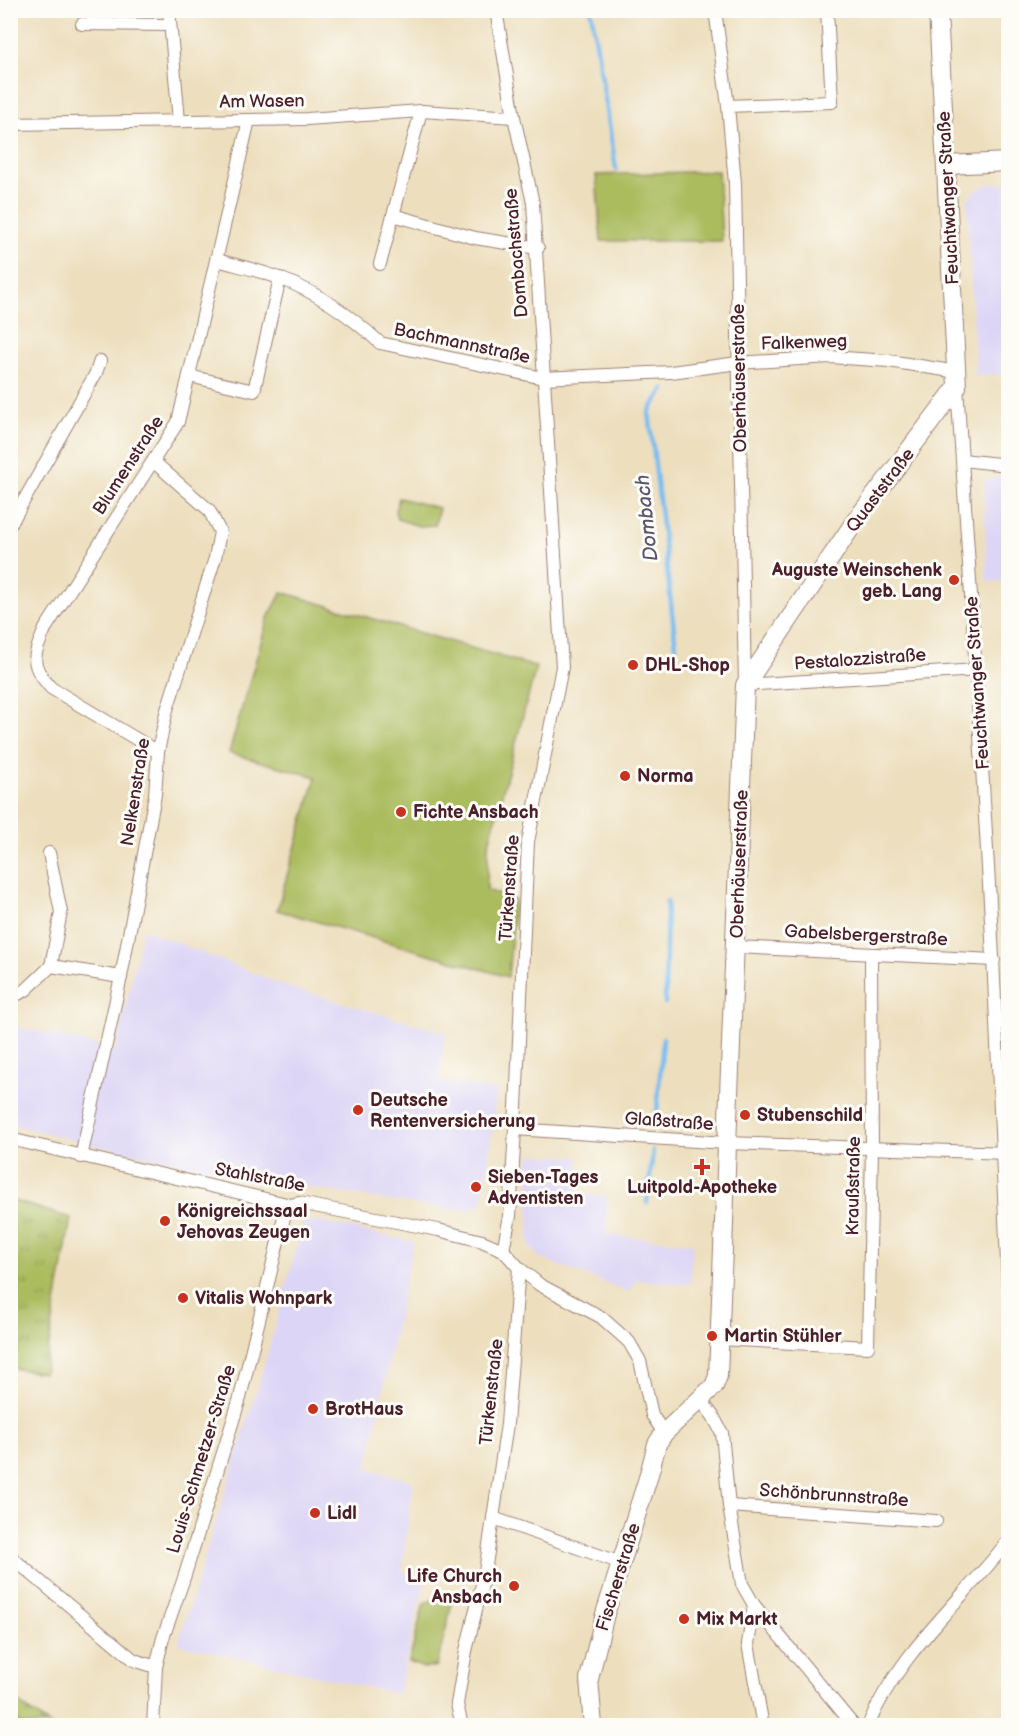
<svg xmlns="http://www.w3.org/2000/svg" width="1019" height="1736" font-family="'Balsamiq Sans',sans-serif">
	<defs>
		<pattern id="grass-tufts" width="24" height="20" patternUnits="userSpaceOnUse" patternTransform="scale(1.5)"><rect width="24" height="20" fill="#abbc5f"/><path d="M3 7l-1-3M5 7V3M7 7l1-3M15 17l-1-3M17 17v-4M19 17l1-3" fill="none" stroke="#8d984f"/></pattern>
		<pattern id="cemetery-stones" width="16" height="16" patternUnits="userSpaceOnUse" patternTransform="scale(1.5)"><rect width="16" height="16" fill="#abbc5f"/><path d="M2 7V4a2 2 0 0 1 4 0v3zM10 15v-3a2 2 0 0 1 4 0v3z" fill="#8d984f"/></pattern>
	</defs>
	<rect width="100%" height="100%" fill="#fdfcf7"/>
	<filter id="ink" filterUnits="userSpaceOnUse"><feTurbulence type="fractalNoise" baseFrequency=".0167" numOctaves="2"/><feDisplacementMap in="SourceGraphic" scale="12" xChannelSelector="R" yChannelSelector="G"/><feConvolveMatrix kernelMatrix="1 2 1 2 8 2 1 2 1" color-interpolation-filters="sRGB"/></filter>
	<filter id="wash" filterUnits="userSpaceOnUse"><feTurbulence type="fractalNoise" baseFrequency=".008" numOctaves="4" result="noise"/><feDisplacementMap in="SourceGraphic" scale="24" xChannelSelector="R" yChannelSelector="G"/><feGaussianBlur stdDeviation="1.35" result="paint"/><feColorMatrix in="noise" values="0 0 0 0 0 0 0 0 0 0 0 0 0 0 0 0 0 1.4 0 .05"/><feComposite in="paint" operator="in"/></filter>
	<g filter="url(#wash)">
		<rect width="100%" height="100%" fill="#eddfbe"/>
		<g fill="#ddd5f6">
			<polygon points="1008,183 1008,374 976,376 967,201 975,191 989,184"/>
			<polygon points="1003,475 1008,475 1008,582 987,581 984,482"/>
			<polygon points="1002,854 1008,854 1008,983"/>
			<polygon points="143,929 288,987 446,1033 438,1081 497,1090 483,1203 471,1210 436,1208 268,1181 94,1145 11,1124 10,1025 116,1050"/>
			<polygon points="529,1155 579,1157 578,1194 608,1196 606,1235 693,1243 690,1284 636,1280 630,1292 540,1258 529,1245"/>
			<polygon points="317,1221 413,1242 367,1469 413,1481 402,1571 426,1576 398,1694 178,1644 262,1373 303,1224"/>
		</g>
		<polygon fill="url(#grass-tufts)" stroke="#7a6e45" stroke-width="1.5" points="11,1200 71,1218 44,1373 11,1368"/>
		<polygon fill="url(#cemetery-stones)" stroke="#7a6e45" stroke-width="1.5" points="10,1698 11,1698 50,1725 11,1725"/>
		<g fill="#abbc5f" stroke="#7a6e45" stroke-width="1.5">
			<polygon points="718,171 722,241 601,241 596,175"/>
			<polygon points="399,498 439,508 435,525 419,526 397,519 395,511"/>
			<polygon points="282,592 536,667 488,847 487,890 515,900 508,977 277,910 316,777 229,753 268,618"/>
			<polygon points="454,1595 437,1666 424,1668 409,1662 424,1603 445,1596"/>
		</g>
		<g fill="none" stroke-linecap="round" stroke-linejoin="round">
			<g stroke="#79bcef" stroke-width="4.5">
				<polyline points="591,10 616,169"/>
				<polyline points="664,389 649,412 676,647"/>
				<polyline points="665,1003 667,901"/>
				<polyline points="656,1123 663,1038"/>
				<polyline points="647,1203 653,1150"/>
			</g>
		</g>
	</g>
	<g filter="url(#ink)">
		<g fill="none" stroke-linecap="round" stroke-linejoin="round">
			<defs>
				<g id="street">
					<polyline points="169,10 179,121"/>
					<polyline points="496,10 514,117 533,203 562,667 528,842 515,1129 510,1216 503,1250"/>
					<polyline points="715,10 728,106 735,183 745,685 977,670"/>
					<polyline points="82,24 169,25"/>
					<polyline points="728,106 832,102 827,10"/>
					<polyline points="10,124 307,119 421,111 514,117"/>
					<polyline points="393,215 475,238 538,248"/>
					<path d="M217 260C238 266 259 270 279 278 317 292 351 316 380 343L543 378 671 372 738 363 830 357 889 361 957 372"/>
					<polyline points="380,264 421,111"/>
					<polyline points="189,376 254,391 280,278"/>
					<path d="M957 387C970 577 983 767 993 957 999 1066 1002 1175 1008 1283"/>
					<polyline points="962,460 1008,465"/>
					<polyline points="10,525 96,373 100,361"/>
					<path d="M158 752 51 688C29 663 33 658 45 629L178 422 249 120"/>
					<polyline points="49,853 61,912 51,966"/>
					<polyline points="736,947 994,960"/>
					<polyline points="10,998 26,990 51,966 121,977"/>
					<polyline points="515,1129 726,1143 1007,1153"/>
					<polyline points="10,1139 291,1205 299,1203 438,1230 482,1241 503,1250 519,1268 540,1285 601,1317 629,1342 640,1361 652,1415 664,1433"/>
					<polyline points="81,1157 121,977 155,795 158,752 166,713 215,558 220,532 209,510 154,462"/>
					<polyline points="719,1339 868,1347 872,1149 871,954"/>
					<polyline points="701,1400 713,1416 722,1433 729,1506 742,1584 754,1605 854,1726"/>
					<polyline points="729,1506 936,1521"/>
					<polyline points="493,1518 621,1563"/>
					<polyline points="10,1556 134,1660 156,1667"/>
					<polyline points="754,1605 748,1644 763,1726"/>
					<polyline points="153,1726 156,1667 163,1638 184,1578 240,1398 285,1213 291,1205"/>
					<polyline points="462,1726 457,1704 466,1651 485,1572 507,1424 519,1268"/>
					<path d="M868 1726C897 1654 962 1601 1008 1541"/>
				</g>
				<g id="secondary">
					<polyline points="946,165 1008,162"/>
					<polyline points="593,1726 589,1679 605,1614 648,1478 657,1444 664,1433 714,1386 718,1376 745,685 854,523 957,387 938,10"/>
				</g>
			</defs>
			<use href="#street" stroke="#9c7f74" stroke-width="14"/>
			<use href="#secondary" stroke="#9c7f74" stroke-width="20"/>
			<use href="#street" stroke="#fff" stroke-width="12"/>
			<use href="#secondary" stroke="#fff" stroke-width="18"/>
		</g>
	</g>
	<g fill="#c8321e" stroke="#fdfcf7" stroke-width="2">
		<circle cx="954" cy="580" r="6"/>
		<circle cx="633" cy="665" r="6"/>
		<circle cx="625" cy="776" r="6"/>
		<circle cx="401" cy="812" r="6"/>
		<circle cx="358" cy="1110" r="6"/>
		<circle cx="745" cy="1115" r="6"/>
		<path d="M699 1158h6v6h6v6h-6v6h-6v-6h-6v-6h6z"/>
		<circle cx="476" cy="1187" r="6"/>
		<circle cx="165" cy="1221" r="6"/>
		<circle cx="183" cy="1298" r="6"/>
		<circle cx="712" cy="1336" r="6"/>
		<circle cx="313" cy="1409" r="6"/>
		<circle cx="315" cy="1513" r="6"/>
		<circle cx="514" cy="1586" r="6"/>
		<circle cx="684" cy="1619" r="6"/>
	</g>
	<g text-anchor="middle" stroke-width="6" stroke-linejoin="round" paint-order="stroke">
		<g font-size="18" fill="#4a1f2b" stroke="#fdfcf7">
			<text transform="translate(262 101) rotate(-1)" y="6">Am Wasen</text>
			<text transform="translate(948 198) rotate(-93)" y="6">Feuchtwanger Straße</text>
			<text transform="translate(516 253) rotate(-95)" y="6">Dombachstraße</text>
			<text transform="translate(804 342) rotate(-2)" y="6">Falkenweg</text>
			<text transform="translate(462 343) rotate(12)" y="6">Bachmannstraße</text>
			<text transform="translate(739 378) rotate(-91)" y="6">Oberhäuserstraße</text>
			<text transform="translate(128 465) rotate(-57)" y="6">Blumenstraße</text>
			<text transform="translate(880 490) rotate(-53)" y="6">Quaststraße</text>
			<text transform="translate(860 659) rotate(-4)" y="6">Pestalozzistraße</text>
			<text transform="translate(977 683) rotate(-94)" y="6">Feuchtwanger Straße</text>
			<text transform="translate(135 792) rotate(-81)" y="6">Nelkenstraße</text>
			<text transform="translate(739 864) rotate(-88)" y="6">Oberhäuserstraße</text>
			<text transform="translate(509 888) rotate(-86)" y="6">Türkenstraße</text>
			<text transform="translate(866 935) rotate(3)" y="6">Gabelsbergerstraße</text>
			<text transform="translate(669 1121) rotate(4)" y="6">Glaßstraße</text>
			<text transform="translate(260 1177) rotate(11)" y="6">Stahlstraße</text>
			<text transform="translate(853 1186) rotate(-89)" y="6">Kraußstraße</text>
			<text transform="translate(491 1392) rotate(-84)" y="6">Türkenstraße</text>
			<text transform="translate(201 1459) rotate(-73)" y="6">Louis-Schmetzer-Straße</text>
			<text transform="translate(834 1495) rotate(4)" y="6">Schönbrunnstraße</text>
			<text transform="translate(618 1577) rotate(-73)" y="6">Fischerstraße</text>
		</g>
		<g font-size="18" font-weight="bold" fill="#4a1f2b" stroke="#fdfcf7" text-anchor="start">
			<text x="942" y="576" text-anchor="end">Auguste Weinschenk<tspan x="942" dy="21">geb. Lang</tspan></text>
			<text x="645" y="671">DHL-Shop</text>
			<text x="637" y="782">Norma</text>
			<text x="413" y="818">Fichte Ansbach</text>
			<text x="370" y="1106">Deutsche<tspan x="370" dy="21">Rentenversicherung</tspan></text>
			<text x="757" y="1121">Stubenschild</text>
			<text x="488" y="1183">Sieben-Tages<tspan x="488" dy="21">Adventisten</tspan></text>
			<text x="702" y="1193" text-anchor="middle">Luitpold-Apotheke</text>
			<text x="177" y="1217">Königreichssaal<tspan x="177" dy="21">Jehovas Zeugen</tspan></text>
			<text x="195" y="1304">Vitalis Wohnpark</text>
			<text x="724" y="1342">Martin Stühler</text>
			<text x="325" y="1415">BrotHaus</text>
			<text x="327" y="1519">Lidl</text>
			<text x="502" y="1582" text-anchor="end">Life Church<tspan x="502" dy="21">Ansbach</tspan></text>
			<text x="696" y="1625">Mix Markt</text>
		</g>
		<g font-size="20" font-style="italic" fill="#5a5670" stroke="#fdfcf7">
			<text transform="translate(646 518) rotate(-96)" y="7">Dombach</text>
		</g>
	</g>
	<rect width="1019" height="1736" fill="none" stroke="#fdfcf7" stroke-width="36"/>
</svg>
